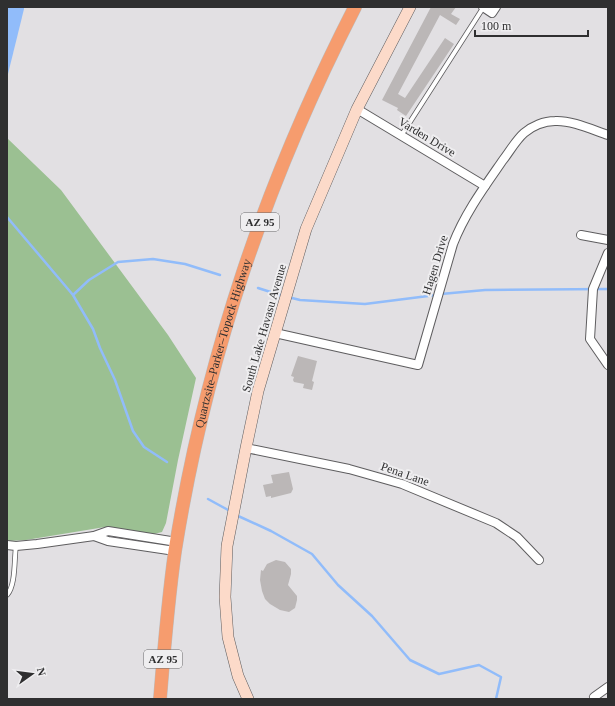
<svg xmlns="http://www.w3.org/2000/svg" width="615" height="706" font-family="'Times New Roman',serif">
	<rect width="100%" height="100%" fill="#e2e0e3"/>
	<polygon fill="#9bc092" points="7,138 61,190 168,335 196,378 178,460 166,523 162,532 150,535 105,527 26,540 7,541"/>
	<polygon fill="#91bcfa" points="7,7 24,7 24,9 7,78"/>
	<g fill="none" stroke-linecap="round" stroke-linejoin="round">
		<g stroke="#91bcfa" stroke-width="2.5">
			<polyline points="7,217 73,295 93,329 100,348 115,380 133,431 144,447 167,462"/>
			<polyline points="258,288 283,296"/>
			<polyline points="441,294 485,290 608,289"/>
			<polyline points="73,295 89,280 118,262 153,259 185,264 220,275"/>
			<polyline points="288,297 300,300 365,304 436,295"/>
			<polyline points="208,499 230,511"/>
			<polyline points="236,515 271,531 312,554 338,585 372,616 410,660 439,674 479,665 501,677 496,699"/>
		</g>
	</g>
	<g fill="#bbb7b7">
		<polygon points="431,7 456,7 451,14 460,19 456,25 440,15 398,94 405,98 445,38 454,44 406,116 397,110 398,108 382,100"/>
		<polygon points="298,356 317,361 312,381 314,382 312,390 303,388 304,384 294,382 293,380 294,377 291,376"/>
		<polygon points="289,472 293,489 291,493 271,498 271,496 266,497 263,485 273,483 271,475"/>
		<polygon points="276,560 285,562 291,569 291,574 288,585 297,596 297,600 295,608 289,612 280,610 270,604 265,599 262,591 260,580 261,570 263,571 267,564"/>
	</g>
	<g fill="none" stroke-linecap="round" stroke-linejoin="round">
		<defs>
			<g id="service">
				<polyline points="401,136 483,8"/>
				<path d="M7 595C16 585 14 559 16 546"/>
			</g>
			<g id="minor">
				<polyline points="483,7 492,13 496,7"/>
				<polyline points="357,109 485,186"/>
				<polyline points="581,235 608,240"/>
				<polyline points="608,253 593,289 590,339 608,365"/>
				<path d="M275 333 418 365 453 244C465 213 485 186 503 160 510 151 516 140 524 133 532 126 544 121 555 121 571 120 593 130 608 135"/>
				<polyline points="246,448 349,469 402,484 496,523 517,537 539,560"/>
				<polyline points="94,536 108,541 175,551"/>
				<polyline points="7,545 16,546 37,544 94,536 108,531 177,542"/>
				<polyline points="594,697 608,687"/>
			</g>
			<polyline id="secondary" points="248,699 238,676 228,637 225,597 227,546 246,448 258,391 306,229 357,109 410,7"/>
			<g id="trunk">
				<path id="s1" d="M160 699C164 650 168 600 175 551 206 357 266 181 355 7"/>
			</g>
		</defs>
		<use href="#service" stroke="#5e5d5f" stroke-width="5.5"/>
		<use href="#minor" stroke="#5e5d5f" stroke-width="10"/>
		<use href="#secondary" stroke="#5e5d5f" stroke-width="12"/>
		<use href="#trunk" stroke="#bcbcbd" stroke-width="14"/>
		<use href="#service" stroke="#fff" stroke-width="4"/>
		<use href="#minor" stroke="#fff" stroke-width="8"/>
		<use href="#secondary" stroke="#fcdac9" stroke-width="11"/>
		<use href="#trunk" stroke="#f69c6e" stroke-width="13"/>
	</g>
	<g text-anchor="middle" stroke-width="4" stroke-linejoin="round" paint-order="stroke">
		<g fill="#efeef0" stroke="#69686a" stroke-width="1">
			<rect x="241" y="213" width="38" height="18" rx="3"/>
			<rect x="144" y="650" width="38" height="18" rx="3"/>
		</g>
		<g font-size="11" font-weight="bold" fill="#2f2f30">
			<text x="260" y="226">AZ 95</text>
			<text x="163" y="663">AZ 95</text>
		</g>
		<g font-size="12" fill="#2f2f30" stroke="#efeef0">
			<text transform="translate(427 137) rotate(31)" y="4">Varden Drive</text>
			<text transform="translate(435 265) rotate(-73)" y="4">Hagen Drive</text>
			<text transform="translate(264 328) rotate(-74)" y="4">South Lake Havasu Avenue</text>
			<text dy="4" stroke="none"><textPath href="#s1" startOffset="362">Quartzsite–Parker–Topock Highway</textPath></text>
			<text transform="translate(405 474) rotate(19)" y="4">Pena Lane</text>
		</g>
	</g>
	<rect width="615" height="706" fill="none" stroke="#2f2f30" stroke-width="16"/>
	<g transform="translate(32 674) rotate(76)" stroke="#efeef0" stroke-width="3" paint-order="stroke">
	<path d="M0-3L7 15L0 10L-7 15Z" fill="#2f2f30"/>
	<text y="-6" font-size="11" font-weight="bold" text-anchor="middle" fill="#2f2f30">N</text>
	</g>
	<path d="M475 30v6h113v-6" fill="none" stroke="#2f2f30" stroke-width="2"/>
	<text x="481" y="30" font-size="12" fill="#2f2f30" stroke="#efeef0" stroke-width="3" paint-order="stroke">100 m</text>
</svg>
